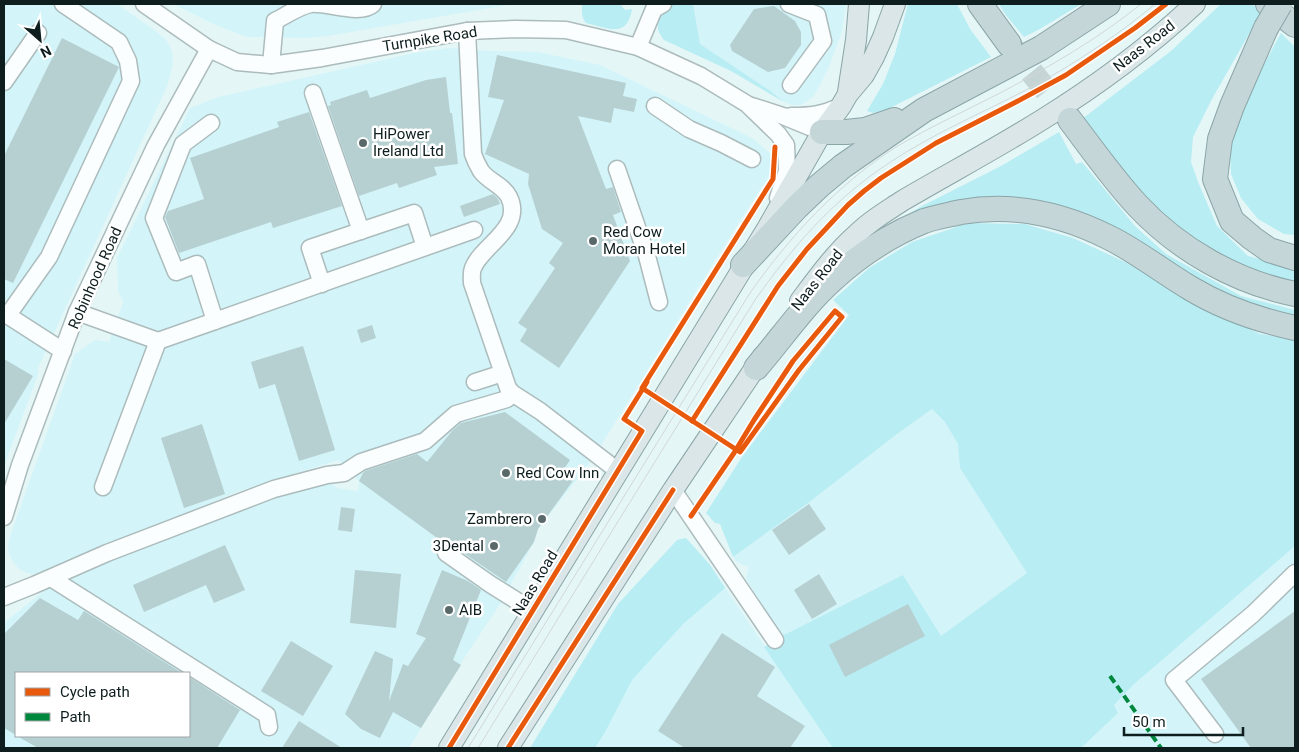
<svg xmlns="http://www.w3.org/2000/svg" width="1299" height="752" font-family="Roboto,sans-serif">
	<rect width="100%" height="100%" fill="#e5f6f7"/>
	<g fill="#d3f5f9" fill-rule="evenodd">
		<polygon points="4,4 117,4 156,31 167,41 172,51 173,63 168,84 38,368 38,375 4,466"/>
		<polygon points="173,4 513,4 328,36 305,38 247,37 213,24"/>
		<polygon points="693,4 846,4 842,31 829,67 819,87 813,97 801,105 792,105 784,102 772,92 700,44"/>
		<path d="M449 48 491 51 538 52 600 65 752 138 771 154 772 171 719 254 592 460 538 529 534 542 500 604 461 663 409 748H4V623L45 590 68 578 189 526 327 480 337 488 358 491 359 481 338 460 237 492 35 575 27 573 19 569 13 562 9 554 8 548 10 536 75 354 90 343 96 340 109 342 123 302 118 291 117 258 190 108 218 97 414 53ZM16 673H189V736H16Z"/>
		<polygon points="932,409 945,422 958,444 960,468 1027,573 941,636 903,575 782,636 746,579 748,567 737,562 733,557 808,503 897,434"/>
		<polygon points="686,538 710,565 833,748 533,748"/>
		<polygon points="1295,546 1295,748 1081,748 1118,713 1114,705 1133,685"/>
	</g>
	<g fill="#b7edf3">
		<path d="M582 4H620L625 10 632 9C627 39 608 28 586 23 581 17 582 11 582 4Z"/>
		<path d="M676 4H693L700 44 772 92 784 102 731 71 664 40C661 36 657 30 658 25 658 15 668 6 676 4Z"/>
		<polygon points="908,4 957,4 970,29 991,57 886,110 873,113 867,111 883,84 895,54"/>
		<polygon points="999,4 1081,4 1040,29 1024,37 1005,14"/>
		<polygon points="1221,4 1252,4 1262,11 1212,99 1193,137 1191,162 1198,182 1217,226 1248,256 1295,268 1295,283 1276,280 1224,260 1146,204 1082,119 1171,51"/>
		<polygon points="1281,33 1295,47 1295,235 1284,234 1258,219 1241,198 1231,174 1230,140 1248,94"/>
		<polygon points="1059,132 1076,164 1082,162 1135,226 1166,254 1241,296 1295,310 1295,320 1246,307 1030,202 881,231 920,207 1001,166"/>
		<polygon points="968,223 1025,224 1073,238 1127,263 1197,305 1260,334 1295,339 1295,546 1133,685 1114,705 1118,713 1081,748 833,748 764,647 782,636 903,575 941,636 1027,573 960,468 958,444 945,422 932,409 897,434 808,503 733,557 720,524 715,523 706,513 742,457 849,315 833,300 869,268 912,242"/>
		<polygon points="686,538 710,565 725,588 683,624 632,680 605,732 595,748 530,748 618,604 677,540"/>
	</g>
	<g fill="#b6cfd1">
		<polygon points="774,6 795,21 801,32 801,45 785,68 768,72 732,51 730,45 754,9"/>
		<polygon points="62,38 119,67 13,283 4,279 4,156"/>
		<polygon points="497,55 626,83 623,96 637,99 634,112 614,108 611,123 578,116 606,189 613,187 621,212 613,215 630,261 559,368 520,341 527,329 518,323 555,268 549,263 563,243 542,229 528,184 529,174 485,154 504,100 488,97"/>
		<polygon points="446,77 450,113 452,113 458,164 434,167 437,175 399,188 397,183 359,196 328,106 331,105 330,102 367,90 370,98 426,80"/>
		<polygon points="309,112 342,206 273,228 271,222 179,253 165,217 168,211 204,199 190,158 279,127 277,122"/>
		<polygon points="493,194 498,199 500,204 464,217 460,206"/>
		<polygon points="372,325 376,338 361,343 357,330"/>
		<polygon points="303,346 335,450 299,461 275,384 259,389 251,362"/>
		<polygon points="4,359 33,376 4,424"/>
		<polygon points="505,412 570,460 564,469 575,478 538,529 534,542 506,582 452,545 444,543 359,481 363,473 365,471 417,454 427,462 452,431 461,423"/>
		<polygon points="202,424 225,494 184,508 161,438"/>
		<polygon points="809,504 826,529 789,555 772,530"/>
		<polygon points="341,507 355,509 352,532 338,530"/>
		<polygon points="225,545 245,590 214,603 206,585 144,612 133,585"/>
		<polygon points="355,570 401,574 396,628 350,623"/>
		<polygon points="442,570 468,581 481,590 453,660 461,665 421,728 393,712 380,738 361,729 345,714 375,651 393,659 389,701 403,664 408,666 426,638 416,634"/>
		<polygon points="819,574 837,604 812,619 794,590"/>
		<polygon points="40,598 78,620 84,611 182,673 16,673 16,735 4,728 4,634"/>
		<polygon points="908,604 925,636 845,677 829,645"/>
		<polygon points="1295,611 1295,748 1251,748 1201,679"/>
		<polygon points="722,633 775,667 757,696 805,726 790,748 685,748 658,731"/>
		<polygon points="291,641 333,666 303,716 261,691"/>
		<polygon points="189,677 240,710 217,748 38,748 17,736 189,736"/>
		<polygon points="299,721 342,748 282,748"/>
	</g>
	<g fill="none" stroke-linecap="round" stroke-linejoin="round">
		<polyline stroke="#c5d5d6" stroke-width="24" stroke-dasharray="24 12" stroke-linecap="butt" points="1009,44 1070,120"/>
		<defs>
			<g id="minor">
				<polyline points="144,4 209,49 237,62 271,65 322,58 467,31 516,29 566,30 638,47 701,76 747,104 778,134 786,145 787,171 778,198"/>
				<polyline points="789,4 817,15 823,41 791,85"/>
				<path d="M467 31 473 154C475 160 478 166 481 171 489 182 503 185 509 197 524 228 482 245 473 268 471 273 472 278 472 283L508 388 512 393 540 411 618 471"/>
				<polyline points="638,47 654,9 663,4"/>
				<path d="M271 65 275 21C285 16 299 6 311 4 327 2 360 16 373 4"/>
				<polyline points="4,82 38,33"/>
				<polyline points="313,93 361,231"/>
				<polyline points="655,106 689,129 721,143 752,159"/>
				<polyline points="752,106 783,116 822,132"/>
				<path d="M791 116C810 116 823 115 841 106"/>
				<polyline points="211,123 183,144 154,218 176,272 197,264 215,321"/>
				<polyline points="617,169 647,256 659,302"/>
				<polyline points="322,284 310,248 414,213 425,247"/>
				<polyline points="77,312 158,341 474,230"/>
				<polyline points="4,313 63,351"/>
				<polyline points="8,315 49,257 131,81 128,61 119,42 63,4"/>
				<polyline points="475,382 503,373"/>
				<polyline points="103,487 158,341"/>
				<polyline points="673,490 775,640"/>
				<polyline points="4,517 20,465 77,312 156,145 209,49"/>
				<polyline points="446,553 490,584 533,611"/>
				<polyline points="51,578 267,715 269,727"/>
				<polyline points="4,597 34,585 107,553 274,489 327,475 344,473 361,462 425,441 456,414 507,399 512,393"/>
				<polyline points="1215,734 1174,680 1253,614 1295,573"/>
			</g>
			<g id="major">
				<polyline points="848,92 856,40 859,4"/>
				<path d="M800 301C818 277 835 253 858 233 871 220 887 211 902 201 948 174 995 149 1040 121 1095 87 1148 48 1195 4"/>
				<polyline points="449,748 768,227 822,132 841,106 848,94 864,75 874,57 883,37 895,4"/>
				<polyline points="508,748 673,490 763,356"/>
			</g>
			<g id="highway">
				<polyline points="980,4 1009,44"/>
				<polyline points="1268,4 1295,25"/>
				<polyline points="1266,28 1232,106 1220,139 1215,179 1232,221 1252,238 1269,250 1295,258"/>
				<path d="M1070 120C1092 149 1113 179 1137 205 1179 250 1236 282 1295 294"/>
				<polyline points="822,132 846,132 865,130 894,120"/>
				<polyline points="743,265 797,207 819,186 843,166 924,110 1041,48 1108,4"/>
				<path d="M756 368C781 339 804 305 832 280 859 255 890 235 924 221 936 217 948 215 961 212 1013 203 1063 214 1110 238 1138 252 1163 272 1190 288 1223 308 1258 320 1295 328"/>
			</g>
		</defs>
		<use href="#minor" stroke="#acbbbc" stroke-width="19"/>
		<use href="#major" stroke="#8ba5a7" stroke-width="22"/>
		<use href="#highway" stroke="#8ba5a7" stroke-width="26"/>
		<use href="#minor" stroke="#fbfefe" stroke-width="16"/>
		<use href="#major" stroke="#dae6e7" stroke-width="20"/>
		<use href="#highway" stroke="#c4d6d8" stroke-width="24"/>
		<g stroke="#d1d7d8" stroke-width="1">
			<path d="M468 748 750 293C790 236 837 185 896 147 930 127 965 111 1000 93 1049 67 1098 39 1141 4"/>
			<path d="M478 748 755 300C793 246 834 199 889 163 932 134 980 114 1026 90 1071 66 1116 37 1155 4"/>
		</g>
		<defs>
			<polyline id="highway-bridge" points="1266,28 1280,4"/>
		</defs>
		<use href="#highway-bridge" stroke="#8ba5a7" stroke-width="26" stroke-linecap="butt"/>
		<use href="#highway-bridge" stroke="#c4d6d8" stroke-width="24"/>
		<polyline stroke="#00873e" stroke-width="4" stroke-dasharray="8 4" stroke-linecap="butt" points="1110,676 1161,748"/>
		<defs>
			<g id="cycleway">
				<polyline points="692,421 778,286 807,249 848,205 864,191 881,178 936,143 1016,102 1066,75 1135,28 1166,4"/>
				<polyline points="691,516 734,453 754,420 793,361 835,311 842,317 799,370 740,452 642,388 773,179 775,147"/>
				<polyline points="449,748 642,431 624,419 647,382"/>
				<polyline points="508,748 673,490"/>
			</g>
		</defs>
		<use href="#cycleway" stroke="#fff" stroke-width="8"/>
		<use href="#cycleway" stroke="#e8590c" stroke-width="5"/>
	</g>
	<g fill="#59696a" stroke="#fff" stroke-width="2">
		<circle cx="363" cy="143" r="5"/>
		<circle cx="593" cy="241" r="5"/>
		<circle cx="506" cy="473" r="5"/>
		<circle cx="542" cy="519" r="5"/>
		<circle cx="494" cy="546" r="5"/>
		<circle cx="449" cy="610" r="5"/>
	</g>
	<g text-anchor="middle" stroke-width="5" stroke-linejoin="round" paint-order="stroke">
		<g font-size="15" fill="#0e1d1e" stroke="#fff">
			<text transform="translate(430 39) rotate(-9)" y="5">Turnpike Road</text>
			<text transform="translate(1144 46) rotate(-38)" y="5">Naas Road</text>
			<text transform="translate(95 278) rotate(-66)" y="5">Robinhood Road</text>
			<text transform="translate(817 280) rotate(-52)" y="5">Naas Road</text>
			<text transform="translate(535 583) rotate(-59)" y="5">Naas Road</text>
		</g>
		<g font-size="15" fill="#0e1d1e" stroke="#fff" text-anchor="start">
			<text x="373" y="139">HiPower<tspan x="373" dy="17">Ireland Ltd</tspan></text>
			<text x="603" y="237">Red Cow<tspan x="603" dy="17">Moran Hotel</tspan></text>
			<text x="516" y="478">Red Cow Inn</text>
			<text x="532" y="524" text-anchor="end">Zambrero</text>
			<text x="484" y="551" text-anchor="end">3Dental</text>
			<text x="459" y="615">AIB</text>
		</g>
	</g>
	<rect width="1299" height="752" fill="none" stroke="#0e1d1e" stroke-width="10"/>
	<rect x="15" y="672" width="175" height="65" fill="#ffffff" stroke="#9fa5a5"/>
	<rect x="25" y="688" width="25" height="8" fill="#e8590c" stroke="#9fa5a5"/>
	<text x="60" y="697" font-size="15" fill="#0e1d1e">Cycle path</text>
	<rect x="25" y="713" width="25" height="8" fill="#00873e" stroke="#9fa5a5"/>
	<text x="60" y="722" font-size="15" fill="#0e1d1e">Path</text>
	<g transform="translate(40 40) rotate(153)" stroke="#ffffff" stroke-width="4" paint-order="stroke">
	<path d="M0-4L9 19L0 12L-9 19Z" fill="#0e1d1e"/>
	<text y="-8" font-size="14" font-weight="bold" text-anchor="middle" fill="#0e1d1e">N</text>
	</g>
	<path d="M1124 727v8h119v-8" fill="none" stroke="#0e1d1e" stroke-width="2.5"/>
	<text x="1132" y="727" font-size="15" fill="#0e1d1e" stroke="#ffffff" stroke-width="4" paint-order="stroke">50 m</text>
</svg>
